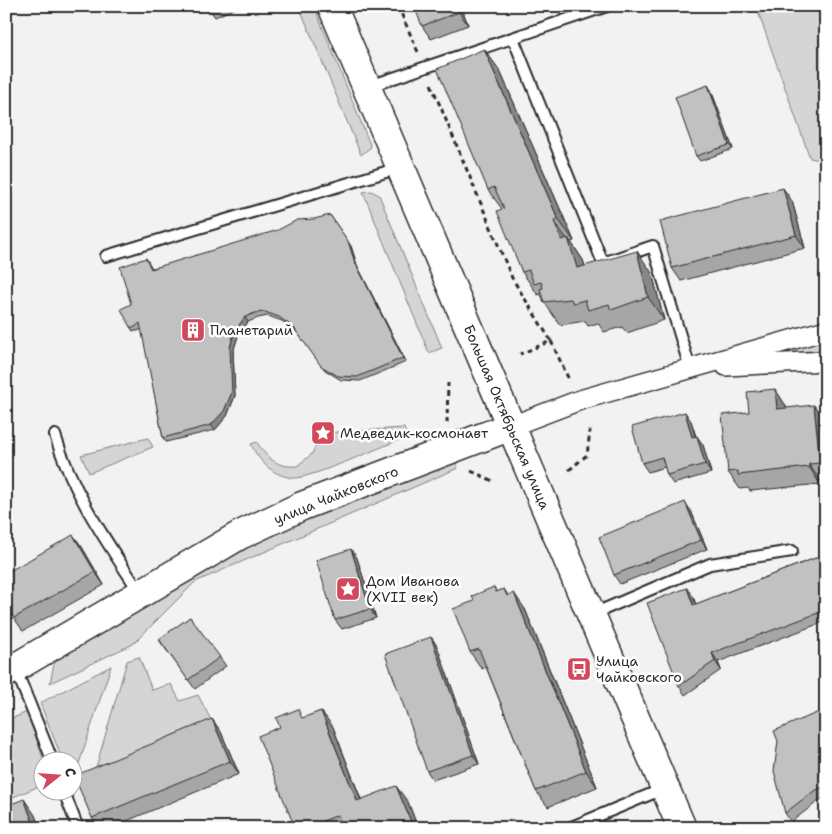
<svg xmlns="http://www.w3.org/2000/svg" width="832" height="834" font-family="'Shantell Sans',sans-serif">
	<rect width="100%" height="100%" fill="#f2f2f2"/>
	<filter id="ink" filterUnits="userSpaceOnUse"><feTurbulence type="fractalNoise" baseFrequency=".02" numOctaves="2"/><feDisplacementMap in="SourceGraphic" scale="10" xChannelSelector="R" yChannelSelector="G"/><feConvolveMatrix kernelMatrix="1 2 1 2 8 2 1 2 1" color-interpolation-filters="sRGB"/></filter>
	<g filter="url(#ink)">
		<g fill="#d5d5d5" stroke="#808080">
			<polygon points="299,6 314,6 371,147 361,155"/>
			<polygon points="756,6 826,6 826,161 810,158"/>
			<polygon points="371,191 379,195 442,348 429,353 363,192"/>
			<polygon points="826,335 826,358 732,363"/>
			<path d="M404 428 407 437C387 444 310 479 294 478 273 476 259 462 251 444L257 442C266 458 278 468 297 466L312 454 321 433Z"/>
			<polygon points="148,438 153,447 89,473 81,455"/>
			<path d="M455 459 458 468 195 582 133 644 50 683 54 664 61 657C118 621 174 582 234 553 306 517 381 489 455 459Z"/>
			<polygon points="139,657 152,690 171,684 180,701 198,695 212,722 94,774 127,661"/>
			<polygon points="111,666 73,782 72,762 63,761 40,703"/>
			<polygon points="27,712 44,761 42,785 6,800 6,721"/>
		</g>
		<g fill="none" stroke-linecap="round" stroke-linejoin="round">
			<defs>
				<g id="lane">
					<polyline points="513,38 603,263 653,246 690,368"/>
					<polyline points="367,87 607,6"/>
					<polyline points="106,256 399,168"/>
					<path d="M55 435C73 494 107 542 140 593"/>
					<polyline points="593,614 710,564 792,551"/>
					<polyline points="16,670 53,762"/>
					<polyline points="64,792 78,828"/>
					<polyline points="569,828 663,789"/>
				</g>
				<g id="street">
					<polyline points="726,366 826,361"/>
					<polyline points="509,427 580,400 826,330"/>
				</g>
				<g id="secondary">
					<polyline points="332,6 682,828"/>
					<polyline points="6,673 240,535 302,506 509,427"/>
				</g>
			</defs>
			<use href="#lane" stroke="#2b2b2b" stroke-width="14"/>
			<use href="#street" stroke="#2b2b2b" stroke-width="22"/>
			<use href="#secondary" stroke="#2b2b2b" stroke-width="31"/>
			<g stroke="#2b2b2b" stroke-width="3" stroke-dasharray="5 4" stroke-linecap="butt">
				<polyline points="398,6 418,52"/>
				<polyline points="431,84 512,278 551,341 520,354"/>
				<polyline points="551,341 570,382"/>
				<polyline points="447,423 448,383"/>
				<polyline points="569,470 587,455 590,430"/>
				<polyline points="471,471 493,481"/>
			</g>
			<use href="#lane" stroke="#fff" stroke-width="10"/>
			<use href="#street" stroke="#fff" stroke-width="19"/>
			<use href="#secondary" stroke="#fff" stroke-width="28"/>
		</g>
		<g fill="#a6a6a6" stroke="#2b2b2b">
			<polygon points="207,6 240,6 215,17"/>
			<polygon points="461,6 468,25 431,39 422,26"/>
			<polygon points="484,49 500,71 574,241 571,242 583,260 585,266 652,273 664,320 627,333 622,327 604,332 598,323 588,326 585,321 560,325 544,302 541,294 538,295 522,272 502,209 488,190"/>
			<polygon points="711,90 733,149 700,161 696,156"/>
			<polygon points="792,201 805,248 681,281 672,268"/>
			<polygon points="351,246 357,265 406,362 360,381 341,380 325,370 297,332 282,321 268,316 258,318 248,322 238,336 233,352 235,396 227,416 215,430 166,442 163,438 142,329 138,331 133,331 130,327 131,304 146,258 152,268"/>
			<polygon points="775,389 786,406 787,408 826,422 826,480 820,481 820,484 750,491 748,488 740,489 728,472 749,412"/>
			<polygon points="691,421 696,436 703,445 711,473 673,484 667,475 665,467 648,472 642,463"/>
			<polygon points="691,511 707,549 620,584 614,575"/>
			<polygon points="73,535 82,547 104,585 23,631 14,618"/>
			<polygon points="351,549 357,558 376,618 342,629 335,620"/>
			<polygon points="826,554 826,621 718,662 721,670 685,695 679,686 693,597 696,604"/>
			<polygon points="494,587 497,592 504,589 508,595 525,609 597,787 548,807 536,791 486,667 482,669 470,652 474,601"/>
			<polygon points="190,617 226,666 195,689 159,640"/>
			<polygon points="431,637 437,646 479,764 433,780 427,771"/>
			<polygon points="826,709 826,797 820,800 791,822 785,813"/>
			<polygon points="321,711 333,727 361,799 408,802 418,828 295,828 304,718"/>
			<polygon points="212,719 221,732 239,774 110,828 99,828 92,818"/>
		</g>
		<g fill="#878787" stroke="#2b2b2b">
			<polygon points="457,6 461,6 468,25 459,12"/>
			<polygon points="484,49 500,71 574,241 558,219"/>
			<polygon points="708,85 711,90 733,149 729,145"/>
			<polygon points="783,188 792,201 805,248 796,235"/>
			<polygon points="330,215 351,246 357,265 406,362 403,358"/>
			<polygon points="554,221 569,242 568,238 583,260 592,291 577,268 562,240"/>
			<polygon points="637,251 652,273 664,320 648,297"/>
			<polygon points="245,317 248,322 238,336 233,352 235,396 227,416 215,430 211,425 230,348 234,332"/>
			<polygon points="775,389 786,406 789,426 777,409"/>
			<polygon points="814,405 826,422 826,471 820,463"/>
			<polygon points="685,412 691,421 698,446 692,437"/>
			<polygon points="697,436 703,445 711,473 705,464"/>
			<polygon points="809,464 820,481 820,484 809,467"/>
			<polygon points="685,502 691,511 707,549 701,540"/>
			<polygon points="73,535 82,547 104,585 95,572"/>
			<polygon points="351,549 357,558 376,618 370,609"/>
			<polygon points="687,588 693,597 700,614 693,605"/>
			<polygon points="514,593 525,609 597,787 586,771"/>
			<polygon points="431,637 437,646 479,764 473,755"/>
			<polygon points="712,653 718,662 721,670 715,661"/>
			<polygon points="321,711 333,727 368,818 357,801"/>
			<polygon points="212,719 221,732 239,774 230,761"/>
			<polygon points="396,786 408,802 418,828 414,828 412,824"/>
			<polygon points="24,799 35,815 40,828 35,828"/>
		</g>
		<g fill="#c1c1c1" stroke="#2b2b2b">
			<polygon points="414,6 457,6 459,12 422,26"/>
			<polygon points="484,49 558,219 554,221 562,240 568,238 577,268 637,251 648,297 611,310 609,304 588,310 585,300 573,303 571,299 544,302 540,289 543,288 541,282 534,284 529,270 522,272 497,211 504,208 494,187 488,190 437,69"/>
			<polygon points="708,85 729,145 696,156 675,97"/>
			<polygon points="783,188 796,235 672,268 660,221"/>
			<polygon points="330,215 348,241 354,260 403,358 357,377 338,376 321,366 294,328 279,317 265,312 255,313 245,317 234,332 230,348 232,392 224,411 211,425 163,438 140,323 135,327 130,327 121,309 131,304 120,267 146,258 151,269 278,230 297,220 314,219"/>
			<polygon points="775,389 777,409 814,405 820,463 809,464 809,467 738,475 738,471 728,472 722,415 749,412 747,392"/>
			<polygon points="685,412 692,437 697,436 705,464 667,475 662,457 642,463 632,427"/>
			<polygon points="685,502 701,540 614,575 599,537"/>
			<polygon points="73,535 95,572 14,618 6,605 6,573"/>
			<polygon points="351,549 370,609 335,620 316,560"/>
			<polygon points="826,554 826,610 712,653 715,661 679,686 647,603 687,588 693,605"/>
			<polygon points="494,587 496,592 504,589 507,596 514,593 586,771 536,791 479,649 470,652 453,609 474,601 472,596"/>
			<polygon points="190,617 220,657 188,680 159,639"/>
			<polygon points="431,637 473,755 427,771 385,654"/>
			<polygon points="298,709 302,718 321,711 357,801 396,786 412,824 402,828 343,828 338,815 305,828 295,828 258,736 280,727 276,718"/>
			<polygon points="826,709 826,786 814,791 785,813 774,771 778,741 774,731"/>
			<polygon points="212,719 230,761 92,818 74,776"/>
			<polygon points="24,799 35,828 6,828 6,806"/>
		</g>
	</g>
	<defs>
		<symbol id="building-square" viewBox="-11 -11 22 22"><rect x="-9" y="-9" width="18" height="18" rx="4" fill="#d1495b" stroke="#fff"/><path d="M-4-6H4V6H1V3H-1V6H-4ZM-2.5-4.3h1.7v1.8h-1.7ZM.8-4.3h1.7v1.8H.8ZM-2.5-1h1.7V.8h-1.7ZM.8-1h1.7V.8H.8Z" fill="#fff"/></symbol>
		<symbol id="sight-square" viewBox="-11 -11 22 22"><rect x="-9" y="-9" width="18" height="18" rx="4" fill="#d1495b" stroke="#fff"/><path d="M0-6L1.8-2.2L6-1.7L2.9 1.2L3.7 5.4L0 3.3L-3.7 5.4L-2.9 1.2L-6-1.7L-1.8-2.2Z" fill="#fff"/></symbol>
		<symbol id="bus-square" viewBox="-11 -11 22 22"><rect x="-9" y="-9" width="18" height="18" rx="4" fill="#d1495b" stroke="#fff"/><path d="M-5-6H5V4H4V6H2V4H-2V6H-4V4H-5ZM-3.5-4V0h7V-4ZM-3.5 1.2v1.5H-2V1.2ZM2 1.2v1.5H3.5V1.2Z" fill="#fff"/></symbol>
	</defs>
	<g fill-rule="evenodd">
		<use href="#building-square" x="179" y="316" width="28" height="28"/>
		<use href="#sight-square" x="309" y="419" width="28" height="28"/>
		<use href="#sight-square" x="334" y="575" width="28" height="28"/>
		<use href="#bus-square" x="565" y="655" width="28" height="28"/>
	</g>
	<g text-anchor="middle" stroke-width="5" stroke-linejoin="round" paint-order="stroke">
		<g font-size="14" fill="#2b2b2b" stroke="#fff" text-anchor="start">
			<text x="210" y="335">Планетарий</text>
			<text x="340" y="438">Медведик-космонавт</text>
			<text x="366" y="586">Дом Иванова<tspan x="366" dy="16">(XVII век)</tspan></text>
			<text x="596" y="666">Улица<tspan x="596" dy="16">Чайковского</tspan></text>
		</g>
		<g font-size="14" fill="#2b2b2b" stroke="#fff">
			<text transform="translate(507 417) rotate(67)" y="5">Большая Октябрьская улица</text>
			<text transform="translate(336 495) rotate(-22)" y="5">улица Чайковского</text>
		</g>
	</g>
	<rect width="832" height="834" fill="none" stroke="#fff" stroke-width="25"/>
	<rect x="12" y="12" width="807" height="809" fill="none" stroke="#2b2b2b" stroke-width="2" filter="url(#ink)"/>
	<g transform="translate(58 776) rotate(73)"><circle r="24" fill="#ffffff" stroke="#aaaaaa"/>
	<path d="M0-4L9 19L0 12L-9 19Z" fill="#d1495b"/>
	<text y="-8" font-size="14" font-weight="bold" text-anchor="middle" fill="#2b2b2b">С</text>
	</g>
</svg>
